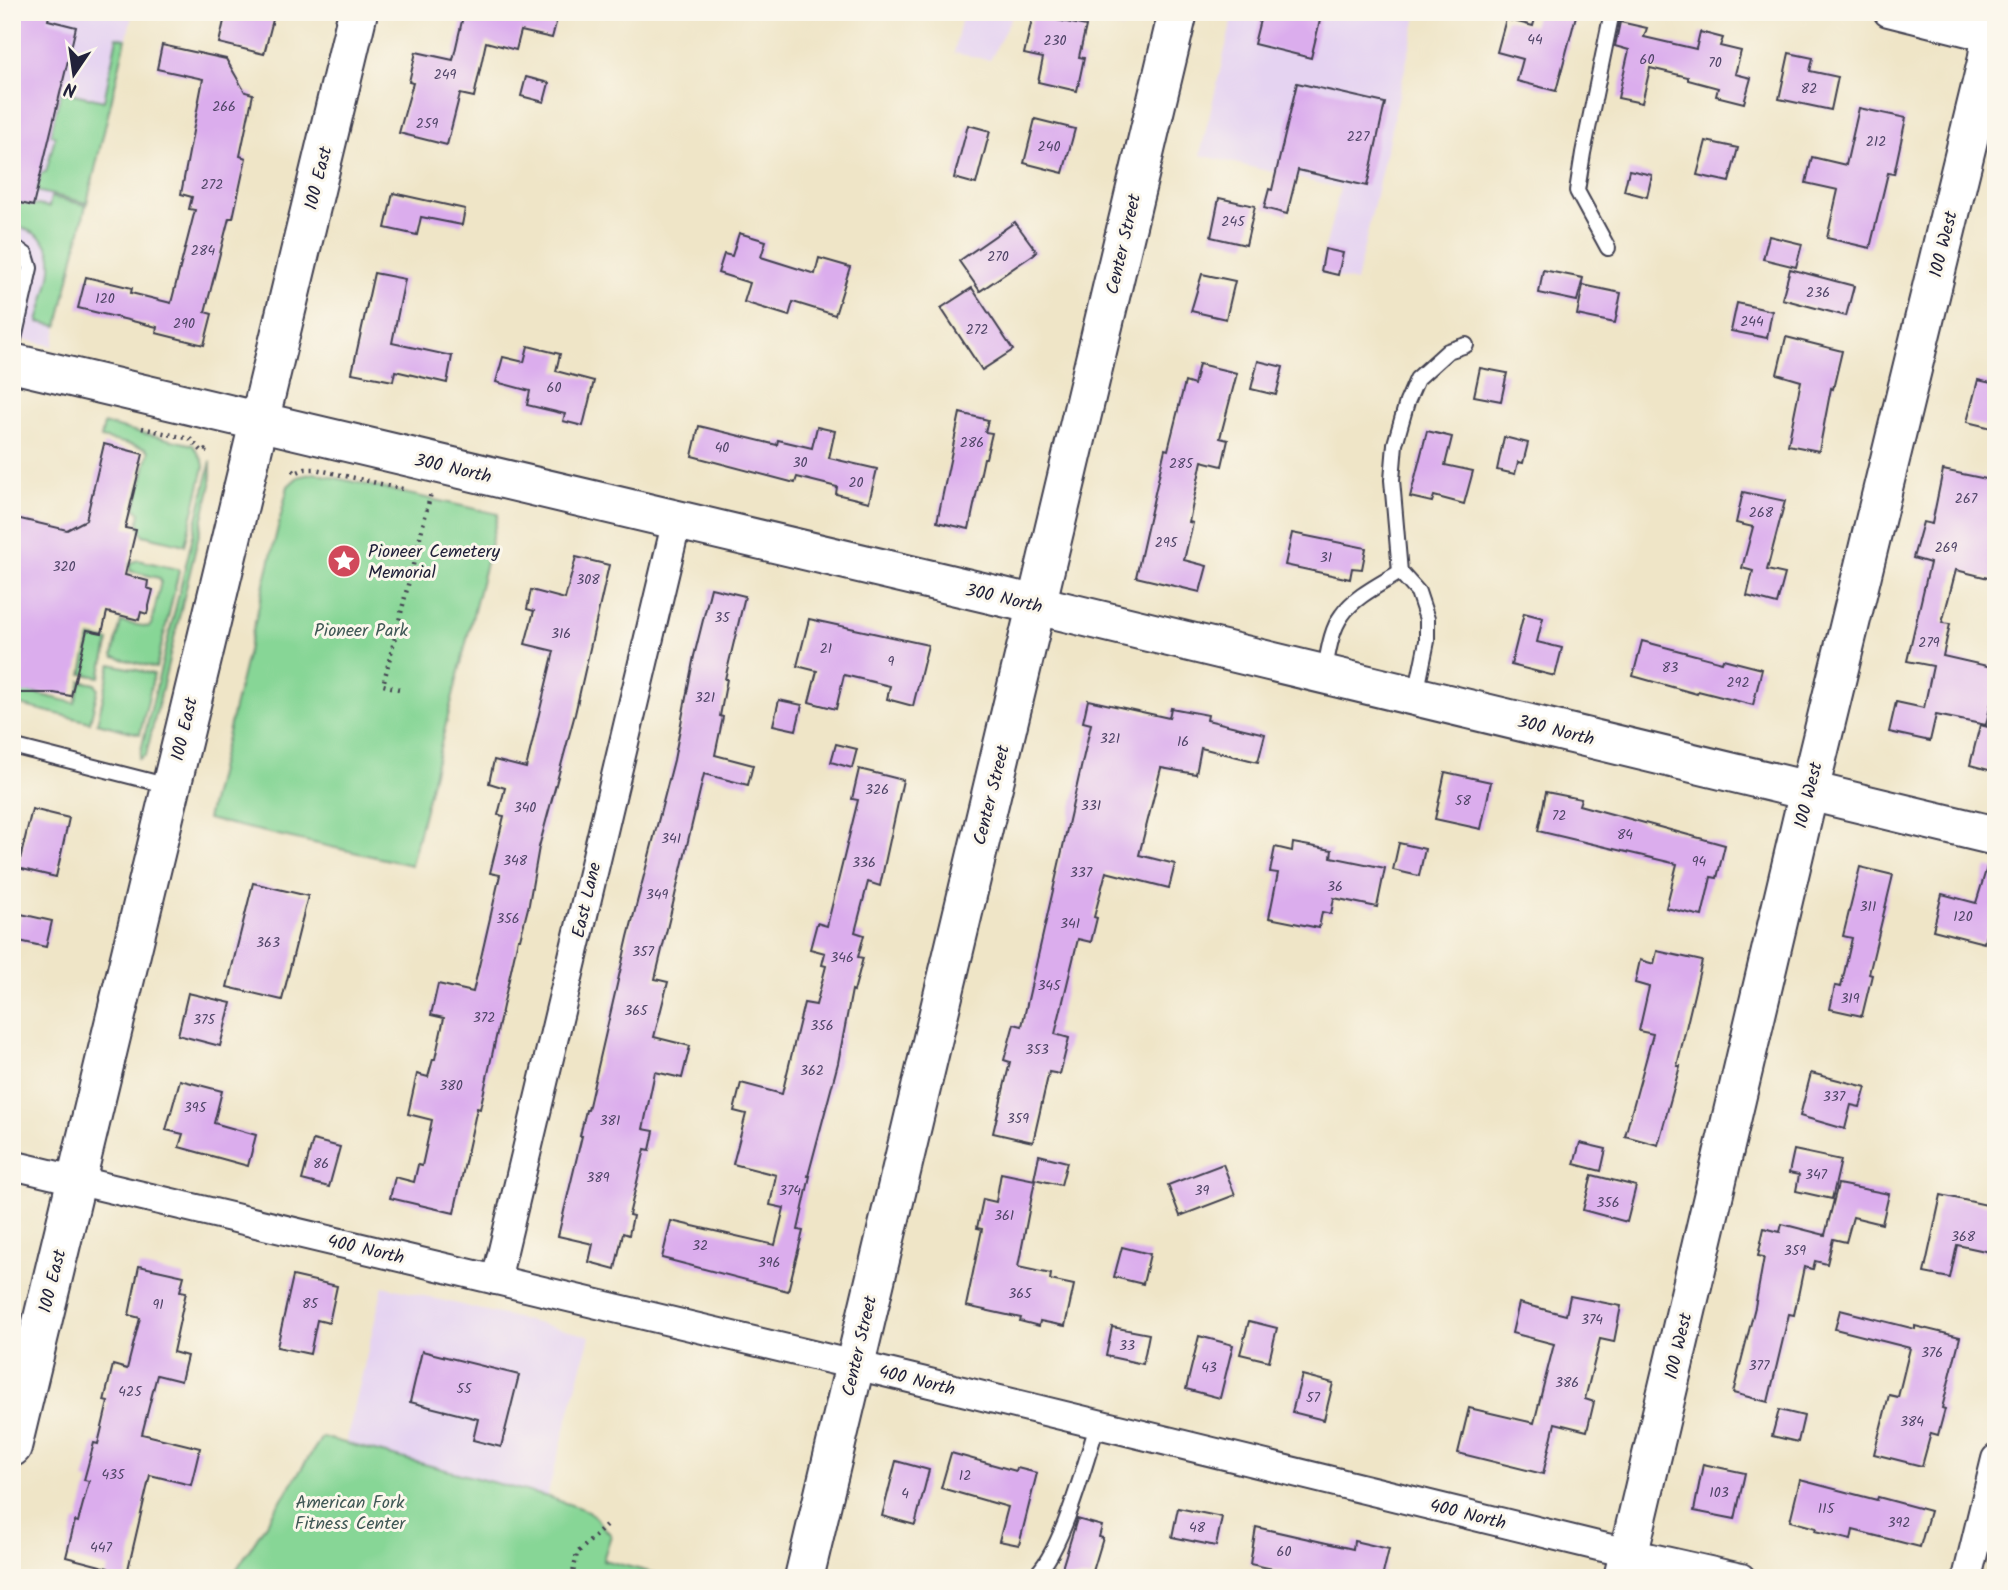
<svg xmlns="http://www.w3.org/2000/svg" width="2008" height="1590" font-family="Kalam,sans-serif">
	<rect width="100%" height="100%" fill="#fbf7ec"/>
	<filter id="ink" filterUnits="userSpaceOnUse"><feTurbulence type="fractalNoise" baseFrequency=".0143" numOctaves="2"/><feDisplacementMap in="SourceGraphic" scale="14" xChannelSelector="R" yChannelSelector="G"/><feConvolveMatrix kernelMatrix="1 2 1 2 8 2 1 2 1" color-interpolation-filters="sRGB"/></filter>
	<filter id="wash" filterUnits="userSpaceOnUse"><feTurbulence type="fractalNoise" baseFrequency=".00686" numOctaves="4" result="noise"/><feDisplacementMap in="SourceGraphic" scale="28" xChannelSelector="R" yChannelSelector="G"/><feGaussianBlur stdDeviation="1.57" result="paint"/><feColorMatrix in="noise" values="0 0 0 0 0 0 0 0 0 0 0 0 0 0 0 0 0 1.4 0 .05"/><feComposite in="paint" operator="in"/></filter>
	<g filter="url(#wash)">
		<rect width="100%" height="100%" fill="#efe5c7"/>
		<g fill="#e5d3f1">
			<polygon points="12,12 133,12 53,346 12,337"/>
			<polygon points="963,12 1014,12 990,60 954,53"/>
			<polygon points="1054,12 1128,12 1124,29"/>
			<polygon points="1234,12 1418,12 1356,282 1319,273 1340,188 1200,155"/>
			<polygon points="383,1286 590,1336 546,1500 344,1451"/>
		</g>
		<g fill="#87d696" stroke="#547c68" stroke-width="2">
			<polygon points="117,37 126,39 87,203 36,191 41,173 46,172 55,137 50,134 61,91 104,101"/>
			<path d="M51 197 86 205 58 326 38 322C49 277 71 239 12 225V201L49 207Z"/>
			<path d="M104 424 193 445 203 461 204 467 185 545 143 535C138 527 138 521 140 513L135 508 149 451 146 448 101 438Z"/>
			<polygon points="211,461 211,484 146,755 139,759"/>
			<polygon points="314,473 498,514 411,865 207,819 288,486 298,477"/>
			<polygon points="138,560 178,569 179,571 156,668 114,657 113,655 121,622 148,627 151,625 161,581 159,578 130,571 130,563"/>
			<polygon points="90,637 109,641 100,677 82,674"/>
			<polygon points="111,664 154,674 140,734 97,723"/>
			<polygon points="81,681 95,684 98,689 90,722 12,703 12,688 75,703"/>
			<polygon points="322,1437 548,1497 589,1511 611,1535 603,1560 673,1578 231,1578"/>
		</g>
		<g id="blocks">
			<g fill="#dbaded">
				<polygon points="12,12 50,12 48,20 76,27 33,206 12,201"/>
				<polygon points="226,12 275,12 264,54 219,43"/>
				<polygon points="464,12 559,12 552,38 521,31 516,50 486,42 474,97 460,94 447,145 399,133 413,83 409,82 416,52 453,60"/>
				<polygon points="1262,12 1322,12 1311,58 1254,44"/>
				<polygon points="1537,12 1577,12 1556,91 1517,81 1523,59 1497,52 1506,19 1533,26"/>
				<polygon points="1033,15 1086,26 1079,57 1084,58 1077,91 1038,82 1043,58 1024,54"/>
				<polygon points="1620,22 1647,28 1644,37 1696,49 1700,32 1723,38 1720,46 1741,51 1735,74 1751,78 1744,103 1716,96 1718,88 1688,80 1688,77 1650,68 1642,103 1618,98 1629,50 1615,46"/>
				<polygon points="162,45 226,59 245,92 253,94 240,156 246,158 233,218 229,218 205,312 212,314 204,345 156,333 157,327 78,308 86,277 132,288 131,293 171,303 195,210 189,209 192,197 181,194 203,79 157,69"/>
				<polygon points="1789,53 1813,58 1810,71 1838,77 1831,110 1779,99"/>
				<polygon points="526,77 549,83 544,102 521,96"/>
				<polygon points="1297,83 1385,103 1367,186 1298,170 1287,214 1264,208 1269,189 1272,190"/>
				<polygon points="1859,108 1906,118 1894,174 1888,173 1870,248 1827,238 1838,190 1806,183 1812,157 1846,165"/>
				<polygon points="1035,119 1075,129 1063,173 1024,163"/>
				<polygon points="968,125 990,131 976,184 954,178"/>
				<polygon points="1706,141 1738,148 1729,182 1697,175"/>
				<polygon points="1629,170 1652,175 1647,197 1624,191"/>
				<polygon points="393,193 465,209 462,225 421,217 417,235 385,228"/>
				<polygon points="1219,198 1255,206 1246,245 1211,237"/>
				<polygon points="1015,222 1037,252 980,291 959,261"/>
				<polygon points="739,233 766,241 761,257 815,274 819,258 850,267 835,315 793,302 789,316 744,302 750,283 718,273 724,254 732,256"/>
				<polygon points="1769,236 1802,244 1796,267 1763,259"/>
				<polygon points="1325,249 1343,253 1338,275 1321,271"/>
				<polygon points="1790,269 1854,286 1846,316 1782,299"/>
				<polygon points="1543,270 1583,278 1577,301 1539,293"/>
				<polygon points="374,273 405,279 392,343 452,356 447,383 395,371 393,381 352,373"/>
				<polygon points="1202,274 1235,281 1226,319 1191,311"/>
				<polygon points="1583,285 1621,293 1615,323 1577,315"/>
				<polygon points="972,288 1013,350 982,370 941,308"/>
				<polygon points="1737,303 1772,311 1767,338 1731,331"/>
				<polygon points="1786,337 1842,351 1833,389 1831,388 1819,451 1788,445 1801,381 1777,374"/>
				<polygon points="528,346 560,354 556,371 594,381 583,426 563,421 565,414 527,405 530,391 496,382 503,357 524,362"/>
				<polygon points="1258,361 1283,367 1276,395 1251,389"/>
				<polygon points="1199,364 1237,373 1220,438 1228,440 1222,466 1202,461 1189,522 1193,523 1184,560 1207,566 1200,592 1136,577 1165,449 1168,450 1185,382 1194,385"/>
				<polygon points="1480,368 1507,373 1501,401 1474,396"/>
				<polygon points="1978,380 1996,384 1996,429 1967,422"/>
				<polygon points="960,413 988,420 985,432 992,433 986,458 984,458 969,529 937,522"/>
				<polygon points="699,426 777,445 778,440 812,448 817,427 835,431 829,458 877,469 869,502 836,494 837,487 797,477 795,483 692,456"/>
				<polygon points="1427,431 1452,437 1445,465 1473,471 1464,504 1434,496 1432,502 1410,497"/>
				<polygon points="1504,437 1528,443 1523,463 1518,462 1515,474 1497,470"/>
				<polygon points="104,444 143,454 125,528 136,530 125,575 148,581 147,588 153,590 147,614 141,612 139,620 107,612 102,633 87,630 71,696 54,693 12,693 12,517 67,530 86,520"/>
				<polygon points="1943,470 1996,481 1989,523 1996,523 1996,580 1956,570 1942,623 1950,624 1943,656 1996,668 1996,681 1986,725 1936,715 1930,741 1889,732 1896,702 1924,708 1933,666 1907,661 1930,563 1913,558 1923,522 1932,524"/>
				<polygon points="1743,492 1785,501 1767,570 1785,574 1777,604 1747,596 1753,571 1742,568 1753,527 1736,523"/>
				<polygon points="1292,533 1366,548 1362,569 1352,568 1350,579 1285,565"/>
				<polygon points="576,557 609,565 575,714 539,847 529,904 520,939 518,939 480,1109 477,1108 454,1213 390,1198 395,1177 414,1182 418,1165 422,1166 432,1120 408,1114 417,1074 428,1077 433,1059 435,1059 444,1018 431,1015 438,984 473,992 500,875 490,873 504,816 498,815 505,788 489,783 494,760 526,768 554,651 525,644 534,611 527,609 531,590 565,599"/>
				<polygon points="711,588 745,596 725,679 727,679 720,716 723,717 715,755 753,765 748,785 704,774 655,979 668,982 654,1037 690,1046 682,1078 655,1072 643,1129 654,1131 650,1150 645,1149 629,1215 633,1216 629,1235 623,1233 615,1269 589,1262 593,1244 558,1236 582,1136 580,1136 586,1110 588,1110 628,937 674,760 694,656"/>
				<polygon points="1524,613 1543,618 1537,642 1562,648 1555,676 1511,665"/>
				<polygon points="809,619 928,645 913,706 887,699 890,686 844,675 836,709 809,702 817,671 797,666"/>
				<polygon points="1642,641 1722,662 1723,659 1762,669 1753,705 1698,691 1697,694 1633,676"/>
				<polygon points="779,700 802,705 796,730 773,725"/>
				<polygon points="1088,700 1169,718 1171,708 1208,715 1207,720 1265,734 1258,762 1201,748 1196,774 1161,768 1139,855 1175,864 1169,888 1106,872 1094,917 1097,918 1091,942 1078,939 1055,1034 1069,1038 1060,1074 1049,1072 1033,1142 993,1133 1010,1062 1004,1060 1014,1024 1022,1026 1091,724 1083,722"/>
				<polygon points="1980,725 1996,729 1996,772 1970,765"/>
				<polygon points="836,744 857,749 852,768 831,762"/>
				<polygon points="859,769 903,780 880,886 868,882 855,932 864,935 858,957 863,958 854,991 852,990 838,1063 808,1176 810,1176 798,1230 803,1231 788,1291 662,1258 671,1221 775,1245 784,1208 770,1205 776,1175 733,1164 746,1114 734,1111 741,1083 782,1094 804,1003 816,1005 826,966 822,965 825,953 810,949 817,923 827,926 858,800 852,799"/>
				<polygon points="1445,772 1491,782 1481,829 1435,819"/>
				<polygon points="1546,792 1581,799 1579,805 1725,845 1717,878 1711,877 1702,916 1666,908 1677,864 1538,831"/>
				<polygon points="32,809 69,818 56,877 18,868"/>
				<polygon points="1293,843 1332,850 1331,857 1385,868 1377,907 1334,898 1331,914 1322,912 1319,928 1269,918 1278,873 1270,872 1275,847 1292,851"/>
				<polygon points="1399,843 1425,849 1419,876 1393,870"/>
				<polygon points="1860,867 1893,875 1869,974 1872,975 1862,1016 1830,1009 1835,986 1841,987 1852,938 1843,936"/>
				<polygon points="1987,867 1996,869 1996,894 1984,943 1933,930 1942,894 1976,903"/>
				<polygon points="253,883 308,896 282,1000 227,987"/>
				<polygon points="21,914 52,921 46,947 15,940"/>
				<polygon points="1657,951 1702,961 1677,1066 1680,1066 1658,1145 1625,1136 1653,1034 1639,1031 1649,987 1635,983 1640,960 1654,964"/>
				<polygon points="188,993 231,1003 220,1046 178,1035"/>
				<polygon points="1811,1073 1866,1087 1860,1107 1851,1105 1845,1129 1800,1116"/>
				<polygon points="180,1080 222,1091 214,1123 256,1135 248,1166 179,1147 183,1134 166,1130"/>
				<polygon points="313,1140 340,1147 329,1187 302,1180"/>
				<polygon points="1580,1143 1606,1149 1601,1171 1574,1164"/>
				<polygon points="1794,1150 1841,1160 1832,1199 1796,1191 1799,1175 1789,1173"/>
				<polygon points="1039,1155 1067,1162 1061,1185 1034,1179"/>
				<polygon points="1223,1164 1235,1195 1180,1216 1168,1185"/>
				<polygon points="1001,1173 1035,1180 1018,1267 1051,1274 1050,1280 1074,1285 1065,1326 1040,1321 1039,1326 1020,1321 1021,1318 966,1306 982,1229 977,1228 983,1199 996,1202"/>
				<polygon points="1592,1175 1636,1186 1627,1222 1583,1210"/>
				<polygon points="1838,1184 1889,1194 1882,1224 1853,1217 1846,1242 1833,1239 1827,1264 1815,1261 1813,1269 1804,1267 1794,1315 1789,1314 1768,1402 1733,1393 1755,1307 1764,1257 1758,1256 1764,1228 1780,1232 1782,1224 1825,1235"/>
				<polygon points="1941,1195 1996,1207 1996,1227 1990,1252 1957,1245 1950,1278 1924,1273"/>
				<polygon points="1122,1247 1150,1254 1143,1284 1114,1277"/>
				<polygon points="139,1266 184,1276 180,1291 186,1292 173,1352 187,1356 181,1381 157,1375 142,1434 200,1448 191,1485 150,1475 126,1578 105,1578 108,1568 66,1557 75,1521 78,1522 89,1481 84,1480 94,1443 98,1444 108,1402 104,1401 113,1365 127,1369 140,1318 129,1315"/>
				<polygon points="293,1276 337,1286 329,1323 317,1320 310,1354 277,1347"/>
				<polygon points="1570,1296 1621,1306 1614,1342 1600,1339 1585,1399 1594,1402 1587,1431 1555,1423 1543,1474 1458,1453 1469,1408 1534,1423 1554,1344 1512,1333 1519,1303 1566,1315"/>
				<polygon points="1840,1310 1915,1329 1915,1326 1960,1337 1942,1408 1945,1409 1938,1435 1931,1433 1922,1466 1874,1454 1889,1395 1898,1397 1910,1348 1835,1329"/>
				<polygon points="1249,1321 1277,1328 1269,1361 1240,1354"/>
				<polygon points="1112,1327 1149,1334 1143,1364 1106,1356"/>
				<polygon points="1199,1336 1233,1345 1220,1398 1186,1389"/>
				<polygon points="422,1351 519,1375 501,1447 473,1440 478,1419 410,1402"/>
				<polygon points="1302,1375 1333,1383 1324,1420 1292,1412"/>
				<polygon points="1779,1410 1804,1416 1798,1442 1772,1436"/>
				<polygon points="951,1453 1016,1471 1017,1468 1037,1473 1019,1545 999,1541 1008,1507 941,1488"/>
				<polygon points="896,1461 929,1470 915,1525 882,1516"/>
				<polygon points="1703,1464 1745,1473 1735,1519 1694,1511"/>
				<polygon points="1800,1480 1877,1500 1878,1497 1930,1511 1920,1547 1853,1530 1851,1540 1815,1531 1816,1528 1790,1521"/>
				<polygon points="1178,1508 1222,1517 1216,1546 1172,1537"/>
				<polygon points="1077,1519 1102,1526 1099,1537 1103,1538 1091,1578 1059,1578"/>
				<polygon points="1256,1527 1353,1549 1354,1541 1389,1549 1382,1578 1348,1578 1316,1570 1314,1578 1250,1564"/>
			</g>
		</g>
	</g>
	<g filter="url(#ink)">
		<use href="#blocks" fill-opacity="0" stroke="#413f50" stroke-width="2"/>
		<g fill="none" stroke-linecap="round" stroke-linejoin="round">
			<defs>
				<g id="lane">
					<polyline points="12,245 26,255 30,268 12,348"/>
					<polyline points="1608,248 1577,191 1583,153 1612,12"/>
					<polyline points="12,279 27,283"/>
					<path d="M1324 674C1328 656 1330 631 1342 615 1355 596 1381 584 1400 572"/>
					<polyline points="1416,695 1427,641 1427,619 1418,592 1400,572 1392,480 1395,444 1407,402 1417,379 1448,351 1466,345"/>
					<polyline points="12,746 169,786"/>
					<path d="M1032 1578C1061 1558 1086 1459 1098 1423"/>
				</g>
				<g id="street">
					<polyline points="1888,12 1996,39"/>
					<polyline points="12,1165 905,1377 1598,1546 1741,1578"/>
					<polyline points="496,1280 677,520"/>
					<polyline points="1967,1578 1996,1459"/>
				</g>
				<g id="secondary">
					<polyline points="12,363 999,596 1996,836"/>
					<polyline points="12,1447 358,12"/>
					<polyline points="804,1578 1178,12"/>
					<polyline points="1623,1578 1802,820 1987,62 1995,12"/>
				</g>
			</defs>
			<use href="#lane" stroke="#413f50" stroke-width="18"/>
			<use href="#street" stroke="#413f50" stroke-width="32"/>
			<use href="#secondary" stroke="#413f50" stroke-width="42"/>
			<g stroke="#413f50" stroke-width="4.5" stroke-dasharray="2 5" stroke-linecap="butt">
				<polyline points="142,428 190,439 203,452 207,450"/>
				<polyline points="293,470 295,473 305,469 315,469 403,489"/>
				<polyline points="399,689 383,685 431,493"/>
				<polyline points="572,1578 577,1553 607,1525"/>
			</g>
			<use href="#lane" stroke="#fff" stroke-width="14"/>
			<use href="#street" stroke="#fff" stroke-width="28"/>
			<use href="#secondary" stroke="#fff" stroke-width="38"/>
		</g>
	</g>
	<defs>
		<symbol id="sight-disc" viewBox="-11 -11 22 22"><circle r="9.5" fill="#d1495b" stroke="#fbf7ec"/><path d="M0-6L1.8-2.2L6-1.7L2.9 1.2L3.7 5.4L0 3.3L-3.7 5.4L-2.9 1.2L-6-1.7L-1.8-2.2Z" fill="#fff"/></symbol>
	</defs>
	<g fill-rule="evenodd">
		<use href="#sight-disc" x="325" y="542" width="38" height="38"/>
	</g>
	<g text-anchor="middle" stroke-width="6" stroke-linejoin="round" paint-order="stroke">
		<g font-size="14" fill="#504568">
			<text x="1535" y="44">44</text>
			<text x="1055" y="45">230</text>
			<text x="1647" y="64">60</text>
			<text x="1715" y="67">70</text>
			<text x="445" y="79">249</text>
			<text x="1809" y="93">82</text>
			<text x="224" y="111">266</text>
			<text x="427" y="128">259</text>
			<text x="1358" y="141">227</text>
			<text x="1876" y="146">212</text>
			<text x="1049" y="151">240</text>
			<text x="212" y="189">272</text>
			<text x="1233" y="226">245</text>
			<text x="203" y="255">284</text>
			<text x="998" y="261">270</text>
			<text x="1818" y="297">236</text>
			<text x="105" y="303">120</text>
			<text x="1752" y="326">244</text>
			<text x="184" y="328">290</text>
			<text x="977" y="334">272</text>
			<text x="554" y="392">60</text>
			<text x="972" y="447">286</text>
			<text x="722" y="452">40</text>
			<text x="800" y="467">30</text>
			<text x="1181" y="468">285</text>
			<text x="856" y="487">20</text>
			<text x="1966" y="503">267</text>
			<text x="1761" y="517">268</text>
			<text x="1166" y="547">295</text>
			<text x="1946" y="552">269</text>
			<text x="1326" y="562">31</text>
			<text x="64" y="571">320</text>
			<text x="588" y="584">308</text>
			<text x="722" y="622">35</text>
			<text x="561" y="638">316</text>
			<text x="1929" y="647">279</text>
			<text x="826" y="653">21</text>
			<text x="891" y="666">9</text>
			<text x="1670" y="672">83</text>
			<text x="1738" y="687">292</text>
			<text x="705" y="702">321</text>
			<text x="1110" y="743">321</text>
			<text x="1183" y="746">16</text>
			<text x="877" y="794">326</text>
			<text x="1463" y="805">58</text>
			<text x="1091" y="810">331</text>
			<text x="525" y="812">340</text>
			<text x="1559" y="820">72</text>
			<text x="1625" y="839">84</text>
			<text x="671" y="843">341</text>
			<text x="515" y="865">348</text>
			<text x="1699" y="866">94</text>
			<text x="864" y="867">336</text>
			<text x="1081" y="877">337</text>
			<text x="1335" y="891">36</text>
			<text x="657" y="899">349</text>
			<text x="1868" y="911">311</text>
			<text x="1963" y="921">120</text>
			<text x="508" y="923">356</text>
			<text x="1070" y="928">341</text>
			<text x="268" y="947">363</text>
			<text x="643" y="956">357</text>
			<text x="842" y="962">346</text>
			<text x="1049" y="990">345</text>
			<text x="1850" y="1003">319</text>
			<text x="636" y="1015">365</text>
			<text x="484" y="1022">372</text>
			<text x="204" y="1024">375</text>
			<text x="822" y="1030">356</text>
			<text x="1037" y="1054">353</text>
			<text x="812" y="1075">362</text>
			<text x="451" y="1090">380</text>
			<text x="1834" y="1101">337</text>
			<text x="195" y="1112">395</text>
			<text x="1018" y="1123">359</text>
			<text x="610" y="1125">381</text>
			<text x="321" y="1168">86</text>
			<text x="1816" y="1179">347</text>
			<text x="598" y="1182">389</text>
			<text x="790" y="1195">374</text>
			<text x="1202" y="1195">39</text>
			<text x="1608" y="1207">356</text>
			<text x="1004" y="1220">361</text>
			<text x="1963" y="1241">368</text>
			<text x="700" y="1250">32</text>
			<text x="1795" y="1255">359</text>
			<text x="769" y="1267">396</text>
			<text x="1020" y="1298">365</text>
			<text x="310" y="1308">85</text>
			<text x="158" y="1309">91</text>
			<text x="1592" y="1324">374</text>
			<text x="1127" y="1350">33</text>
			<text x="1932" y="1357">376</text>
			<text x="1759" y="1370">377</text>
			<text x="1209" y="1372">43</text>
			<text x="1567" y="1387">386</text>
			<text x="464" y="1393">55</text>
			<text x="130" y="1396">425</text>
			<text x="1313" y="1402">57</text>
			<text x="1912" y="1426">384</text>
			<text x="113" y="1479">435</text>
			<text x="965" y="1480">12</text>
			<text x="1719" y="1497">103</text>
			<text x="905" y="1498">4</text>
			<text x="1826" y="1513">115</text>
			<text x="1899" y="1527">392</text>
			<text x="1197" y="1532">48</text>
			<text x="101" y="1552">447</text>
			<text x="1284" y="1556">60</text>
		</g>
		<g font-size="18" fill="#22223b" stroke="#fbf7ec">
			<text transform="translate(318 178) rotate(-76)" y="6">100 East</text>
			<text transform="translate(1123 244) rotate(-77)" y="6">Center Street</text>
			<text transform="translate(1943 244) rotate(-76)" y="6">100 West</text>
			<text transform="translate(453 468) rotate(13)" y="6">300 North</text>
			<text transform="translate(1004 598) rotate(13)" y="6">300 North</text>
			<text transform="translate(184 729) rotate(-77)" y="6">100 East</text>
			<text transform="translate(1556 730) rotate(14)" y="6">300 North</text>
			<text transform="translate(991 795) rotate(-76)" y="6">Center Street</text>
			<text transform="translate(1808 795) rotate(-76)" y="6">100 West</text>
			<text transform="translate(586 900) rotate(-77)" y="6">East Lane</text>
			<text transform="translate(366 1249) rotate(13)" y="6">400 North</text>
			<text transform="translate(52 1281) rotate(-76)" y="6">100 East</text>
			<text transform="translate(859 1346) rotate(-77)" y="6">Center Street</text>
			<text transform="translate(1678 1346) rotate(-77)" y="6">100 West</text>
			<text transform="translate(917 1380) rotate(14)" y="6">400 North</text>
			<text transform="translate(1468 1514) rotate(14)" y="6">400 North</text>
		</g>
		<g font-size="18" fill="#22223b" stroke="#fbf7ec" text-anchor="start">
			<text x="368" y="557">Pioneer Cemetery<tspan x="368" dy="21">Memorial</tspan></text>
		</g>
		<g font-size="18" fill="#405856" stroke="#fbf7ec">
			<text x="361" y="636">Pioneer Park</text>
			<text x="350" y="1508">American Fork<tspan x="350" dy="21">Fitness Center</tspan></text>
		</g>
	</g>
	<rect width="2008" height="1590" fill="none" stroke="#fbf7ec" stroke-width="42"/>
	<g transform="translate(74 74) rotate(193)" stroke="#fbf7ec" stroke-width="5" paint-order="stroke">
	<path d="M0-5L12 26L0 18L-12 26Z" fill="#22223b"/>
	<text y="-10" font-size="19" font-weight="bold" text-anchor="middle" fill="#22223b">N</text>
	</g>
</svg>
